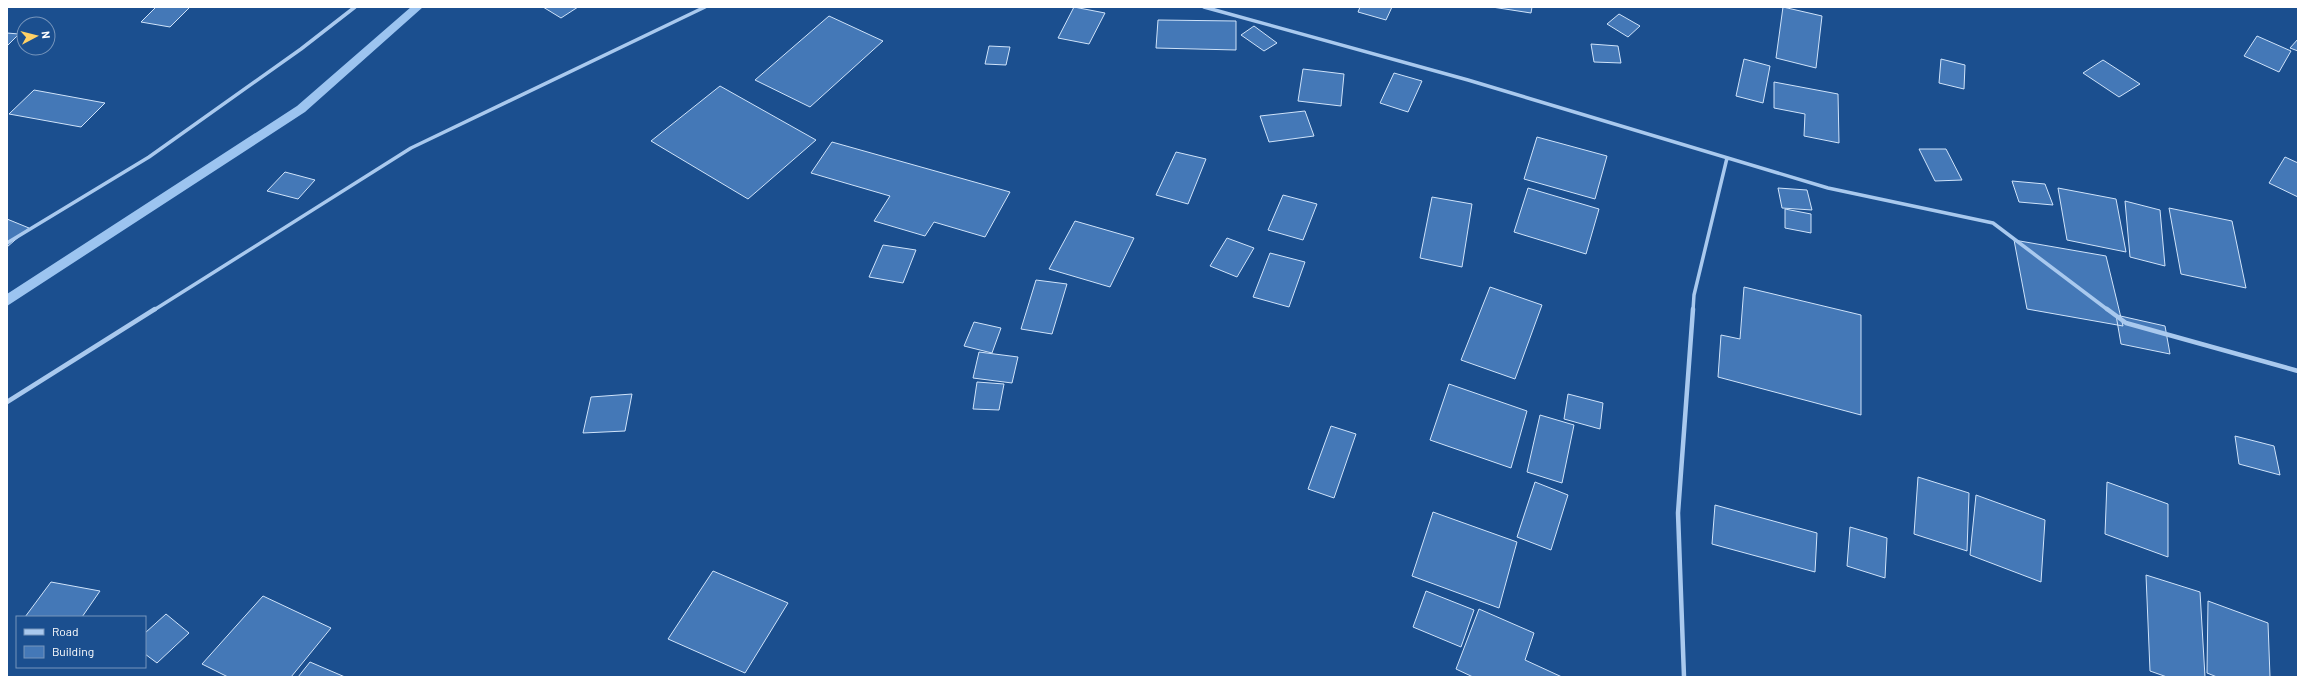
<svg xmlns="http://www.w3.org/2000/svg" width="2305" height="684" viewBox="0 0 2305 684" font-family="Barlow,sans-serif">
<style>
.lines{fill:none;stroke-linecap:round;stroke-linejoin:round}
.stream{fill:#9cc4f0;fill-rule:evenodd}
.building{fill:#4478b7;stroke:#cfe3fa}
.minor-far1{stroke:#a9c9ee;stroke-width:3.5}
.minor{stroke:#a9c9ee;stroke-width:4.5}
</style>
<rect width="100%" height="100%" fill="#1b4f8f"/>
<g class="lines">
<path class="stream" d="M411,7H423L305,112L7,306V294L297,106Z"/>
</g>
<path class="building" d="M156,7H190L170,27L141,22Z
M543,7H578L561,18Z
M1074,7L1105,13L1089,44L1058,38Z
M1360,7H1392L1386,20L1358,12Z
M1492,7H1532L1531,13Z
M1783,7L1822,16L1816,68L1776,58Z
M1619,14L1640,26L1628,37L1607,24Z
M829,16L883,41L810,107L755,80Z
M1158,20L1236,21V50L1156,48Z
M1254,26L1277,43L1264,51L1241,35Z
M7,33L19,34L7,46Z
M2257,36L2291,51L2279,72L2244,56Z
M2298,39V51L2290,48Z
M1591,44L1618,46L1621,63L1594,62Z
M989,46L1010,47L1006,65L985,64Z
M1744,59L1770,66L1763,103L1736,96Z
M1941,59L1965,65L1964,89L1939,83Z
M2103,60L2140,84L2119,97L2083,73Z
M1303,69L1344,74L1341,106L1298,101Z
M1394,73L1422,81L1408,112L1380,103Z
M1774,82L1838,94L1839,143L1804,136L1805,114L1774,108Z
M720,86L816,140L748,199L651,141Z
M34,90L105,103L81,127L9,114Z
M1305,111L1314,136L1269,142L1260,116Z
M1537,137L1607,156L1595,199L1524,179Z
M832,142L1010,192L985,237L934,222L925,236L874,221L890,196L811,173Z
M1919,149H1946L1962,180L1935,181Z
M1176,152L1206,159L1188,204L1156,195Z
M2285,157L2298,163V197L2269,183Z
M285,172L315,180L298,199L267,191Z
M2012,181L2045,184L2053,205L2019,202Z
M1528,188L1599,209L1586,254L1514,232Z
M1778,188L1807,190L1812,210L1782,208Z
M2058,188L2116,199L2126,252L2067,240Z
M1283,195L1317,204L1303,240L1268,230Z
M1432,197L1472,204L1462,267L1420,258Z
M2125,201L2160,210L2165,266L2130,257Z
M2169,208L2232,221L2246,288L2181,274Z
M1785,209L1811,214V233L1785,228Z
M7,219L29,228L7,247Z
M1075,221L1134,238L1110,287L1049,269Z
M1227,238L1254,248L1237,277L1210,266Z
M2014,240L2106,256L2123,326L2027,309Z
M883,245L916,250L903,283L869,277Z
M1270,253L1305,262L1289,307L1253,297Z
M1036,280L1067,284L1052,334L1021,329Z
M1490,287L1542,305L1515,379L1461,360Z
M1744,287L1861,315V415L1718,377L1721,335L1740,339Z
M2116,315L2165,326L2170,354L2121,344Z
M974,322L1001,328L992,353L964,346Z
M979,352L1018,357L1012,383L973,378Z
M977,382L1004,384L999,410L973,409Z
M1449,384L1527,411L1511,468L1430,440Z
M632,394L625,431L583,433L591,397Z
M1568,394L1603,403L1600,429L1564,419Z
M1540,415L1574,425L1562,483L1527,472Z
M1331,426L1356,434L1334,498L1308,489Z
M2235,436L2274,446L2280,475L2239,464Z
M1918,477L1969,493L1967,551L1914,534Z
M1535,482L1568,495L1551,550L1517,537Z
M2107,482L2168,504V557L2105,534Z
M1976,495L2045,520L2041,582L1970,555Z
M1715,505L1817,533L1815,572L1712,544Z
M1433,512L1517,542L1499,608L1412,576Z
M1850,527L1887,538L1885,578L1847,566Z
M713,571L788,603L745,673L668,639Z
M2146,575L2200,592L2205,677H2167L2150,671Z
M51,582L100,591L82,617H25Z
M1426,591L1474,610L1461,647L1413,627Z
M263,596L331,628L291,677H228L202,664Z
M2208,601L2268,623L2270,677H2217L2207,673Z
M1479,609L1534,633L1525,660L1562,677H1473L1456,669Z
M166,614L189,633L157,663L145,654V633Z
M310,662L345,677H298Z"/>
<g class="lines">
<path class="minor-far1" d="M1204,7L1468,80L1828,188L1993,223L2108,310
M7,243L149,157L301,49L355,7
M154,310L411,148L705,7
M1693,310L1694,295L1727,158"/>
<path class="minor" d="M2107,309L2126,323L2298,371
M7,402L155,309
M1684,677L1678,513L1693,309"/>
</g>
<rect width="2305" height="684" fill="none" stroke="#ffffff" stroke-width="16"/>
<rect x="16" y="616" width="130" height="52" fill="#1b4f8f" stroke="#7695bc"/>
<rect x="24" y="629" width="20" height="6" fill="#a9c9ee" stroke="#7695bc"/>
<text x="52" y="636" font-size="12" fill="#ffffff">Road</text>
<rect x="24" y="646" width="20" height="12" fill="#4478b7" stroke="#7695bc"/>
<text x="52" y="656" font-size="12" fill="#ffffff">Building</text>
<g transform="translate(36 36) rotate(83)"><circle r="19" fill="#1b4f8f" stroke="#7695bc"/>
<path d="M0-3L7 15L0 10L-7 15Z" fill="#ffd166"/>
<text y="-6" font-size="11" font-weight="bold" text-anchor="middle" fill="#ffffff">N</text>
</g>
</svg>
